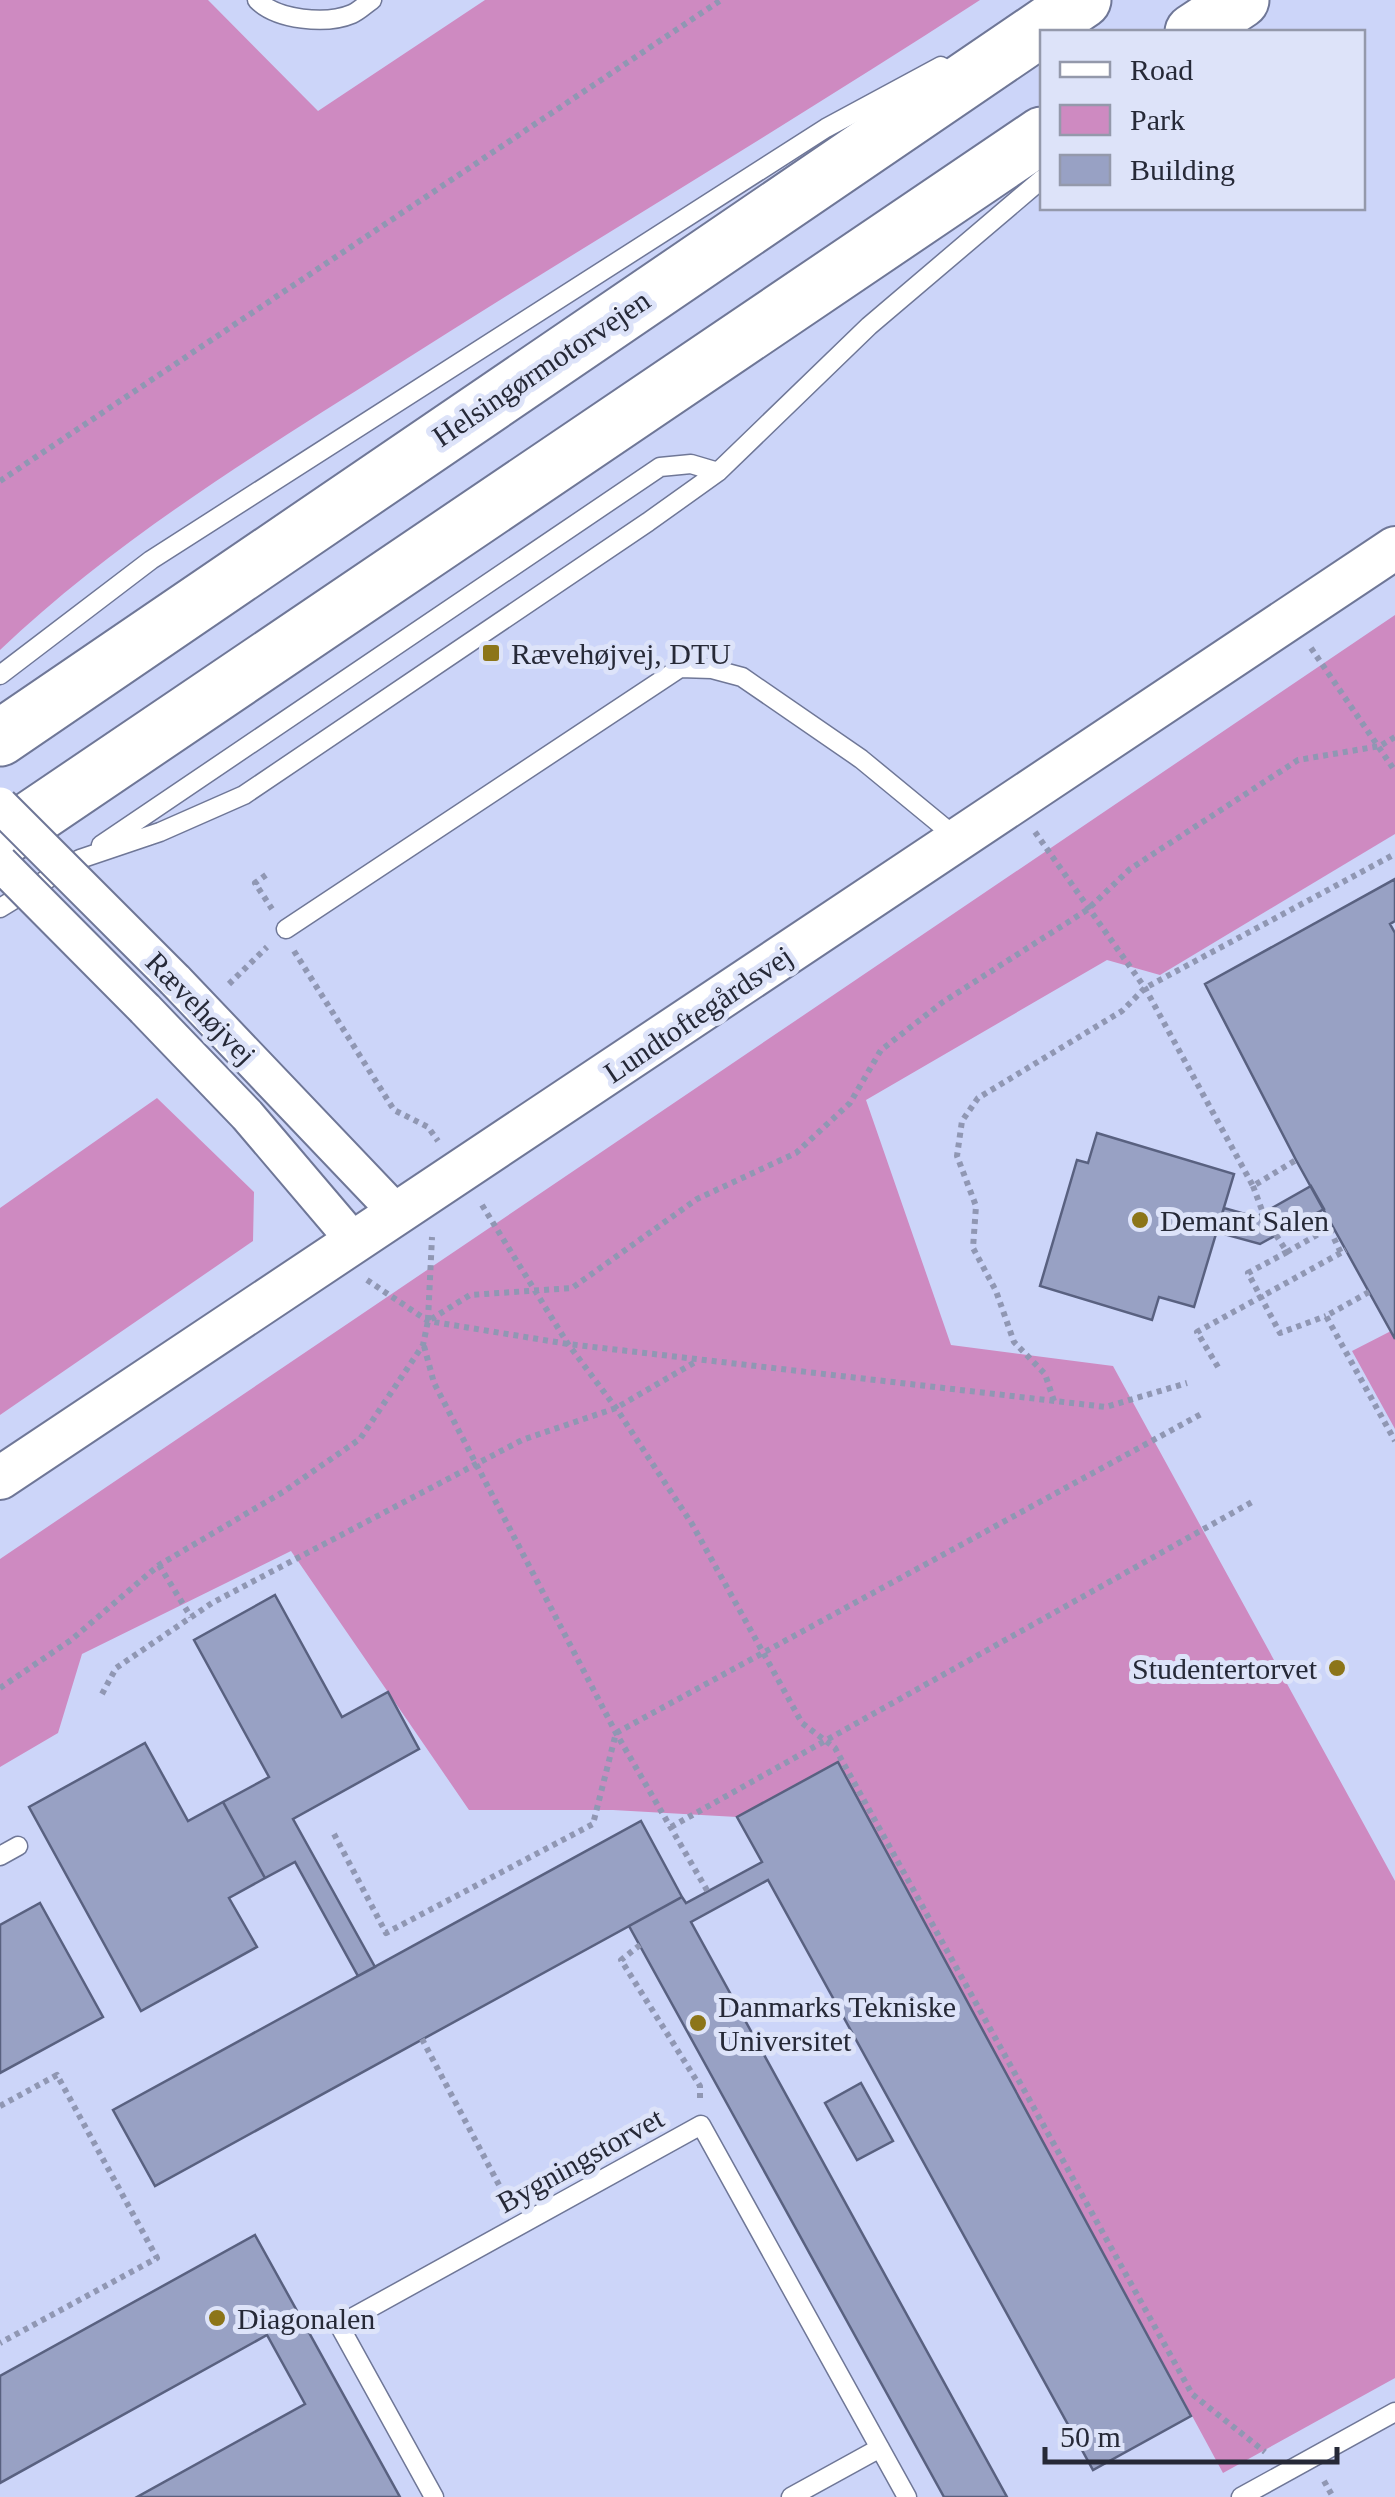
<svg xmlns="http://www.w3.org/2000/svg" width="1395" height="2497" viewBox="0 0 1395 2497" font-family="'Times New Roman',serif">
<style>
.green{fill:#ce8ac1}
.building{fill:#98a1c4;stroke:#596180;stroke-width:2.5}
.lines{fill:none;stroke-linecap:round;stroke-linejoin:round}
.service-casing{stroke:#6f7797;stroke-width:21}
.minor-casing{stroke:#6f7797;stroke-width:39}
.tertiary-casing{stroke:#6f7797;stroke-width:46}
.motorway-casing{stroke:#6f7797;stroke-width:59}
.path{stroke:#9097b3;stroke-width:6;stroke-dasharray:5 5;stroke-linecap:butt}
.service{stroke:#fff;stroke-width:18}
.minor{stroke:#fff;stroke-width:35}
.tertiary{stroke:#fff;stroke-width:42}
.motorway{stroke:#fff;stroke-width:55}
.minor-bridge-casing{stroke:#6f7797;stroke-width:39;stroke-linecap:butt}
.minor-bridge{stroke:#fff;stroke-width:35}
.poi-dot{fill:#8c7519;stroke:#dde3f9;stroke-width:4}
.labels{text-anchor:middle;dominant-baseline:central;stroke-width:10;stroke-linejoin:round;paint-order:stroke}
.street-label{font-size:30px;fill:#262937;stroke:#dde3f9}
.poi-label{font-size:30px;fill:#262937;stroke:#dde3f9;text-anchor:start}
</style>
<rect width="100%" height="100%" fill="#ccd5f9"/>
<path class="green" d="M0,0H208L318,111L485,0H980C786,126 587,244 392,368C255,455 118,538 0,650Z
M1395,615V834L1160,975L1107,960L866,1100L951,1345L1113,1366L1395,1881V2378L1223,2473L838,1762L737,1817L613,1810H469L291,1551L82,1654L58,1733L0,1767V1559Z
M157,1098L254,1192L253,1241L0,1415V1208Z
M1391,1331L1395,1339V1429L1352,1351Z"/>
<path class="building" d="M1395,879V921L1390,924L1395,933V1339L1296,1160L1205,984Z
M1097,1133L1234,1174L1194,1307L1159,1297L1152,1320L1040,1286L1077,1160L1088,1163Z
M1311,1186L1324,1209L1260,1244L1216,1232L1224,1208L1256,1217Z
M275,1595L342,1717L388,1692L419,1749L293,1819L375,1967L358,1976L295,1862L265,1878L223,1802L269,1777L194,1640Z
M145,1743L188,1821L223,1802L265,1878L229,1898L257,1947L141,2011L29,1807Z
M838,1762L1191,2416L1093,2470L768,1880L691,1922L1007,2497H944L629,1926L682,1897L686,1903L762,1862L737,1817Z
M641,1821L682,1897L155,2186L113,2110Z
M40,1903L103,2017L0,2073V1925Z
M861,2083L893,2141L857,2160L825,2103Z
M255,2235L400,2497H137L305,2404L267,2335L0,2483V2376Z"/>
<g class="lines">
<g class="service-casing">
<path id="service" d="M257,0C277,20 326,25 352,14C359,11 366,4 372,0
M0,675L151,560L826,128L941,66
M101,845L660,467L691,464L718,472
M0,908L80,859L160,832L244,795L648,522L718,472L869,326L1042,179
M286,929L680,668L712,669L742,677L861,759L957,838
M0,1856L18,1846
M434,2497L339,2325L701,2125L907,2497
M791,2497L880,2448
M1241,2497L1395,2412"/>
</g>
<g class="minor-casing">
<path id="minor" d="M175,980L398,1214
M145,1009L247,1115L355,1242"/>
</g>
<g class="tertiary-casing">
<path id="tertiary" d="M0,1478L1395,548"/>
</g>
<g class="motorway-casing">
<path id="motorway" d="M1193,32L1241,0
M0,738L1083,0
M0,840L1042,135"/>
</g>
<path class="path" d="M0,481L721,0
M1311,648L1395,771
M1035,832L1145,988L1253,1186L1296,1160
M266,875L255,883L272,909
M294,951L394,1110L428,1127L438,1141
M229,984L267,947
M1253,1186L1263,1213
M482,1205L568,1344L616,1408L692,1524L802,1723L835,1748L1192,2394L1265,2452
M1276,1235L1287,1252L1248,1273L1280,1333L1326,1316
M1287,1252L1329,1228L1341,1253
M367,1280L428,1321L568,1344L1106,1407L1187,1383
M1369,1292L1326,1316L1395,1441
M428,1320L432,1237
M424,1346L434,1383L616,1733L708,1892
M1218,1367L1197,1332L1346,1250
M1054,1401L1045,1374L1014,1342L996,1291L973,1248L976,1206L957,1156L962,1121L978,1098L1122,1011L1145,988L1395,854
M159,1565L191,1617
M0,1688L71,1640L159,1565L283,1492L360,1439L423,1345L428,1321L470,1295L572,1288L697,1199L796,1153L850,1103L881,1050L943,1002L1087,910L1130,869L1298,760L1380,746L1395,737
M102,1694L116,1668L212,1603L522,1440L616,1408L697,1361
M671,1827L1252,1502
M334,1834L386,1933L593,1824L616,1733L1203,1413
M640,1945L621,1960L700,2086V2102
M422,2039L508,2202
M0,2106L57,2075L157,2258L0,2343
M1324,2481L1333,2497"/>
<use href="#service" class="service"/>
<use href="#minor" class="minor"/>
<use href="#tertiary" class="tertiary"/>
<use href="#motorway" class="motorway"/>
<g class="minor-bridge-casing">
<path id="minor-bridge" d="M0,805L175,980
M0,863L145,1009"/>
</g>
<use href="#minor-bridge" class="minor-bridge"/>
</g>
<g class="poi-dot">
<rect x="481" y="643" width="20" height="20" rx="5"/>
<circle cx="1140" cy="1220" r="10"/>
<circle cx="1337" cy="1668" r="10"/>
<circle cx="698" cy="2023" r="10"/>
<circle cx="217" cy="2318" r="10"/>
</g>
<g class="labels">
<g class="street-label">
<text transform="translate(541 368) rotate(-34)">Helsingørmotorvejen</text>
<text transform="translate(201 1008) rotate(46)">Rævehøjvej</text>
<text transform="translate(698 1014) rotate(-34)">Lundtoftegårdsvej</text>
<text transform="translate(580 2160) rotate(-29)">Bygningstorvet</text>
</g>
<g class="poi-label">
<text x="511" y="653">Rævehøjvej, DTU</text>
<text x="1160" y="1220">Demant Salen</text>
<text x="1317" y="1668" text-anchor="end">Studentertorvet</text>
<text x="718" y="2006">Danmarks Tekniske<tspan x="718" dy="34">Universitet</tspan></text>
<text x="237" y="2318">Diagonalen</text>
</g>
</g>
<rect x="1040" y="30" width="325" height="180" fill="#dde3f9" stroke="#9499ab" stroke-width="2.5"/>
<rect x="1060" y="62" width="50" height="15" fill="#ffffff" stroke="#9499ab" stroke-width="2.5"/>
<text x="1130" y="80" font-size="30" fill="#262937">Road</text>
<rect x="1060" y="105" width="50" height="30" fill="#ce8ac1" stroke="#9499ab" stroke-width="2.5"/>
<text x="1130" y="130" font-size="30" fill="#262937">Park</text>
<rect x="1060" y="155" width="50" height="30" fill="#98a1c4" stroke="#9499ab" stroke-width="2.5"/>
<text x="1130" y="180" font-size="30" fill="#262937">Building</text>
<path d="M1045 2447v15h292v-15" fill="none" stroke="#262937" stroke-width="5"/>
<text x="1060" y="2447" font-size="30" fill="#262937" stroke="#dde3f9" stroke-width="8" paint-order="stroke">50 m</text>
</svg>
